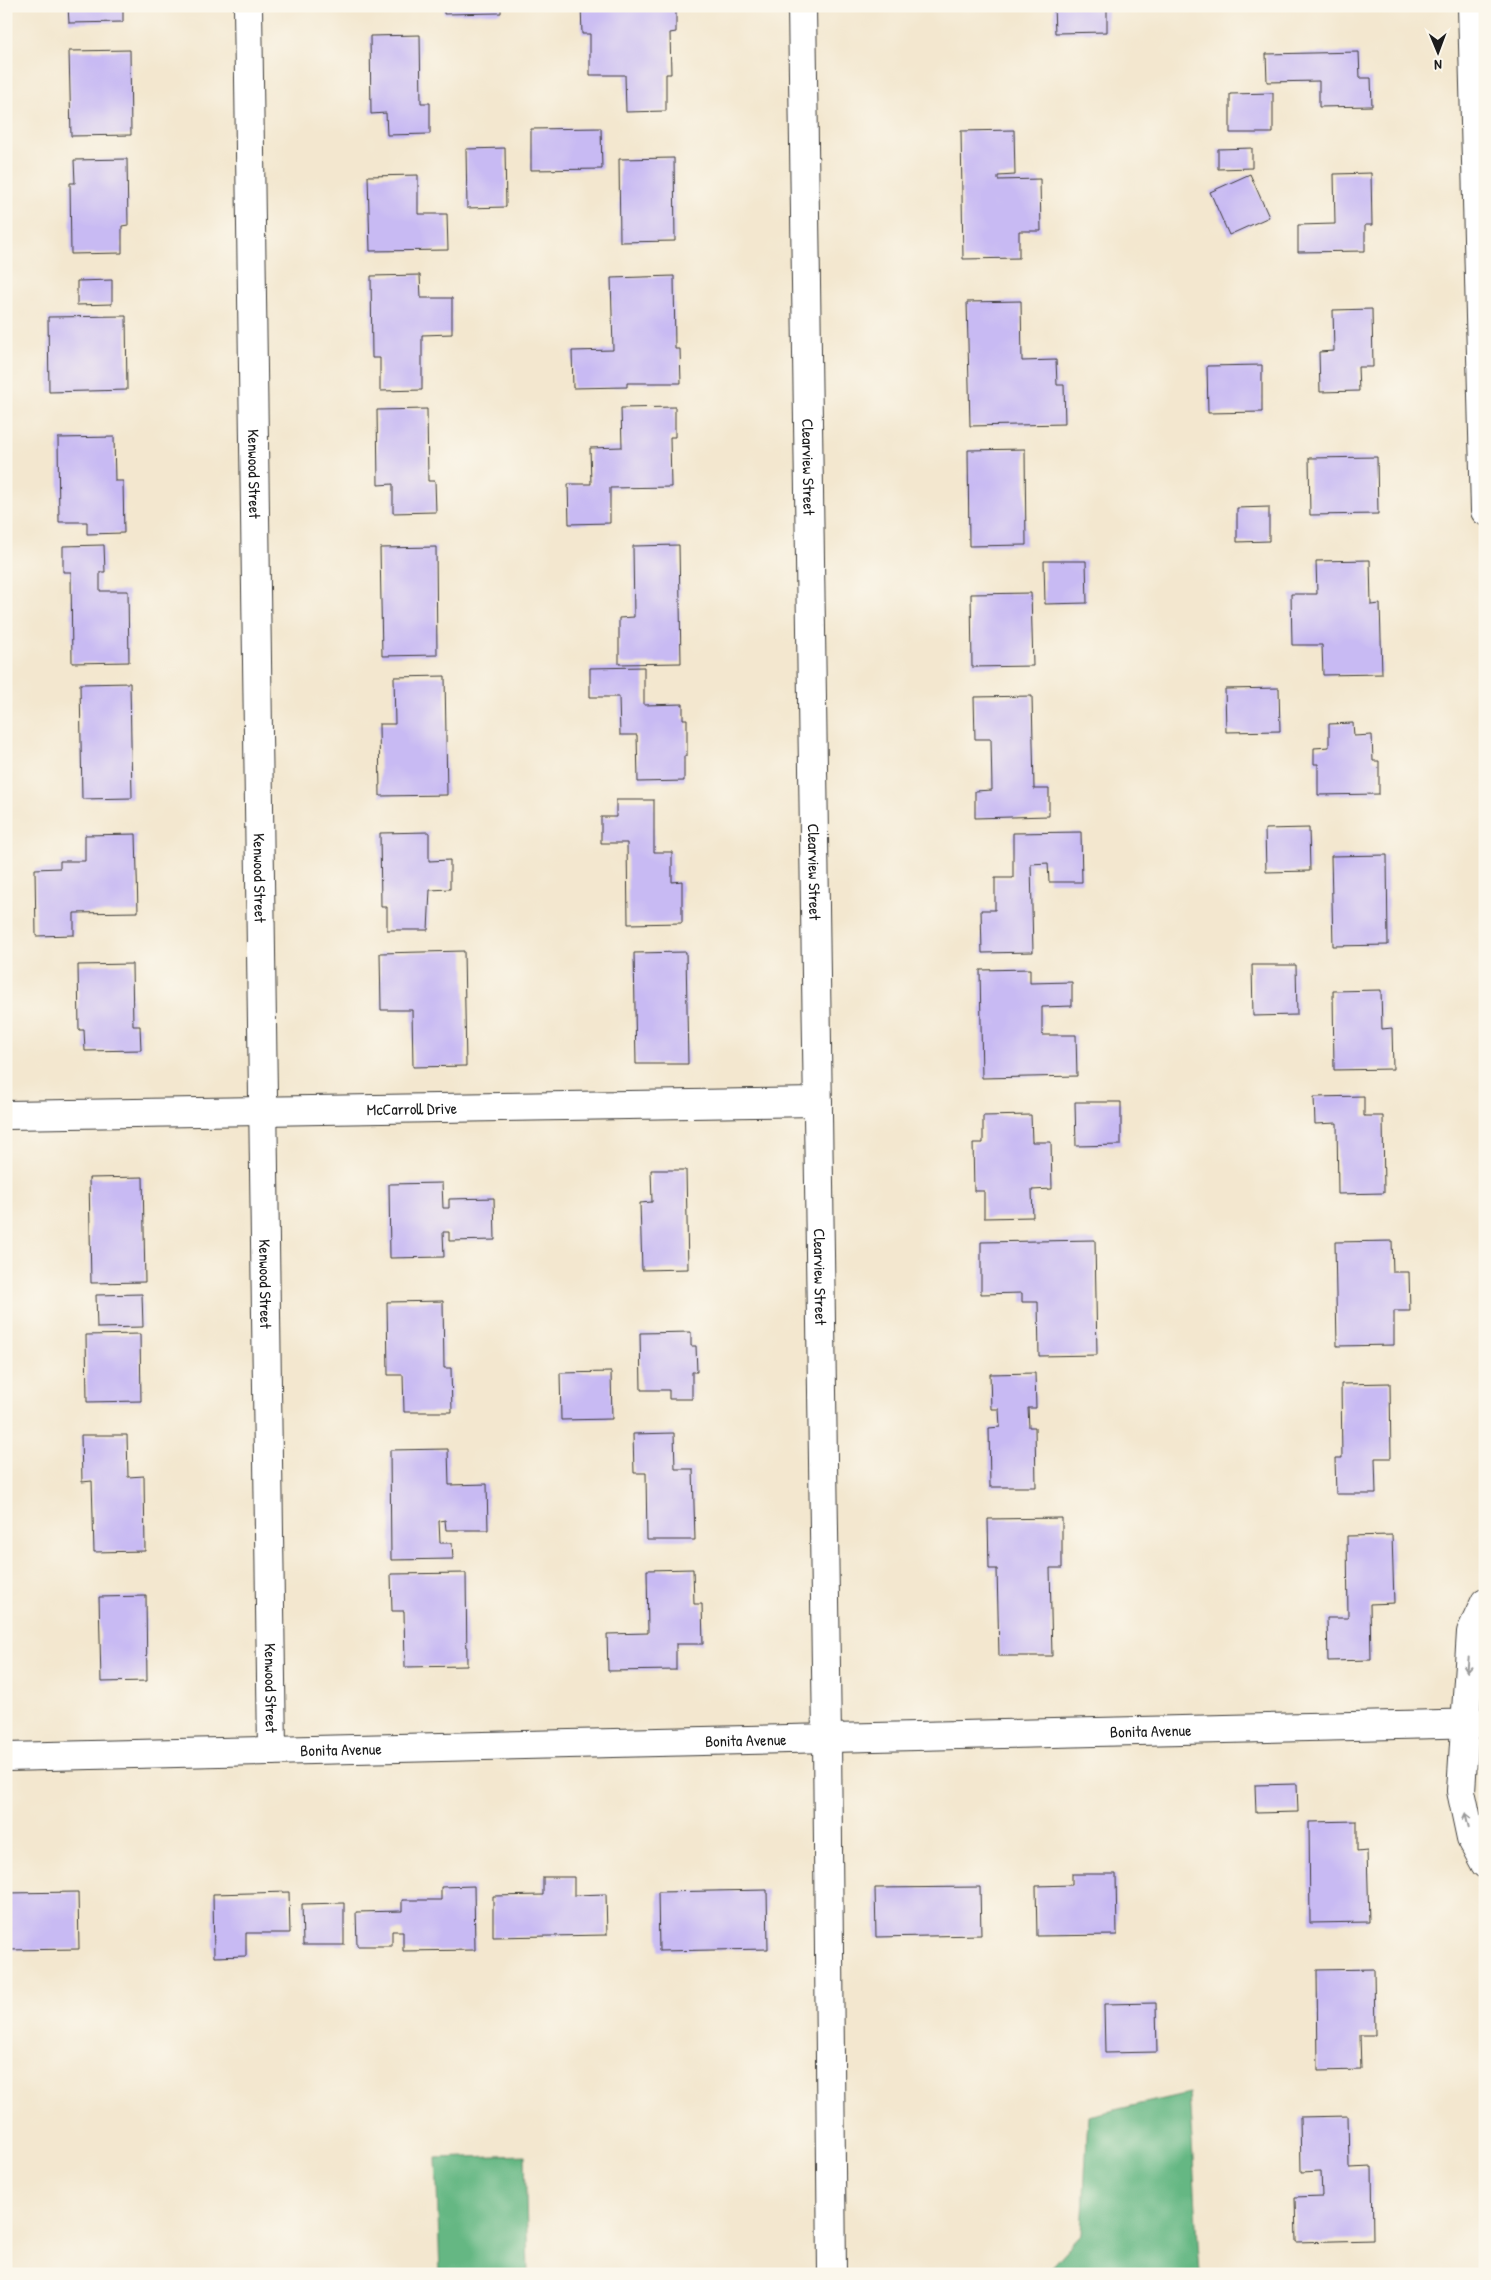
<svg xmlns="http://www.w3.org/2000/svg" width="1491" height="2280" viewBox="0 0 1491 2280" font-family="'Patrick Hand',sans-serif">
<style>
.forest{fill:#65b783;stroke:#406a50}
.building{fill:#c8baf3}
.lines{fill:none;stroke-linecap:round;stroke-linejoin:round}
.minor-casing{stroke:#3c3a37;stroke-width:30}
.minor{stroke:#fff;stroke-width:28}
.oneway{stroke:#999}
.labels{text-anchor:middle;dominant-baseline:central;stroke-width:4.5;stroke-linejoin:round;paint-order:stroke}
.street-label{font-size:16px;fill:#1c1c1c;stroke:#fbf7ec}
</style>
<rect width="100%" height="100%" fill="#fbf7ec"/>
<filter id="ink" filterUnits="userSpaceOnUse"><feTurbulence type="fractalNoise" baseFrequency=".02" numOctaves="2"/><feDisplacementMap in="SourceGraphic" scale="10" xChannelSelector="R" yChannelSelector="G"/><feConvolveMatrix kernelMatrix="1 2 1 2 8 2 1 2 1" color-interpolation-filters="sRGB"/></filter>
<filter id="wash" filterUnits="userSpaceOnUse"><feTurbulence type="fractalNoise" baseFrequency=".0096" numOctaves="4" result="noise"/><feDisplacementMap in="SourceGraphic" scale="20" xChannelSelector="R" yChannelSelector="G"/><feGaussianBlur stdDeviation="1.12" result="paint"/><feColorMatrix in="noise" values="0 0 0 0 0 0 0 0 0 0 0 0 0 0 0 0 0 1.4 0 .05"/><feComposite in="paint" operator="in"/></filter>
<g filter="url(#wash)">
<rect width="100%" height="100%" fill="#f3e7cf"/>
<path class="forest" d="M1189,2093L1200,2274H1045L1082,2234L1088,2116Z
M525,2155L528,2274H440L436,2158Z"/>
<g id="blocks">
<path class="building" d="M68,6H123V22L69,23Z
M444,6H501V13L444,14Z
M581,6H676V32L670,33L671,74H666V111L626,112L625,75H590V34H582Z
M1054,6H1107V32L1055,33Z
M420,35L421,103H430V134L387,135L386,113L371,114L370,36Z
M130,50L131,135L71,136L69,51Z
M1359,52L1360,78H1371L1372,106L1319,107V81L1267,82L1266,54Z
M1273,93V133H1230V94Z
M601,128L602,169L531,170V129Z
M1014,130L1015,175L998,176V180L1040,179L1041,231H1019V258L963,259L961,131Z
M505,148L506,207L467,208L466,149Z
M1252,148V168L1218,169V149Z
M674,158L675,241L620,242L619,159Z
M127,159L128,225L122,226V253L71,254L70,183H75L74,160Z
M1371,173L1372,225H1365V251L1298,252V225L1335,224L1334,174Z
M1250,174L1269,217L1229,235L1210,192Z
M418,175V214H447L448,250L370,251L368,176Z
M420,275L421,298H452V334L422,335V390L380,391V358H372L371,276Z
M674,276L675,349H680L681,383H627V387L573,388L572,351L613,350L611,278Z
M112,280V304L77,305V281Z
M1021,301L1022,361L1056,360L1057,385H1064L1065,424L970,426L967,302Z
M1372,309L1373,367H1358L1359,391L1320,392L1319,352L1334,351L1333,310Z
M126,316L127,390L49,392L48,317Z
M1262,365V412L1208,413L1207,366Z
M675,407V437H670L671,487L610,488V523L569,524L568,484H591L590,448L622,447L621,408Z
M427,409L428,481H435L436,512L393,513V484L378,485L377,410Z
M114,437L115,481H123L124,533L87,534V522H59L58,438Z
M1025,449L1026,545L969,546L968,450Z
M1377,457L1378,514L1310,515L1309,458Z
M1269,507V541L1237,542V508Z
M104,545L105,572H100V591H128L129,662L72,663L71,572H63V546Z
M679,545L681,663L619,664V618L634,617L633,546Z
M436,547L437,655L382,656L380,548Z
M1370,560L1371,605L1380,604L1382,674L1323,675L1322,645H1292L1291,594H1317L1316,561Z
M1044,561H1086L1087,603L1045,604Z
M1031,593L1033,666L972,667L971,594Z
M644,667V705L683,704V719H687V756H684V781L638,782L637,735H620L619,697H590V668Z
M445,676L447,795L380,796L379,724H395L394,677Z
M130,683L132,798L82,799L80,684Z
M1279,688L1280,731L1226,732L1225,689Z
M1032,696L1034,789H1049V816L975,818V791L992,790L991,739H975L974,697Z
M1353,723L1354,736L1372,735L1373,761H1379V794L1318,795V764H1314V748L1329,747V724Z
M616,800H654V852H672V882L682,881V923L628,924L627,843H601V817H616Z
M1309,828L1310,871L1266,872L1265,829Z
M429,832V861L450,860V889L430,890L428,930H387V907H381L380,833Z
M1081,832L1082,882H1049L1048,863L1031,864L1033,952L982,953L981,910H995V878H1013V833Z
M136,834L138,912L74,913V935L36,936L35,869L60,868V861H85V835Z
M1387,855L1388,945L1333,946L1331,856Z
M464,951L466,1066L413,1067L412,1010H381L380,953Z
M686,952L688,1064H636L634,953Z
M132,964L133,1026H140L141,1050L85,1051L84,1030H79L78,965Z
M1252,965H1296L1297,1015L1253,1016Z
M1030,969V983L1072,982V1006L1042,1007V1035H1076L1077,1076L982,1078L980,970Z
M1381,990L1382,1029L1392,1028L1393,1069L1334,1070L1333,991Z
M1364,1096V1116H1383L1384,1193L1338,1194L1337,1123L1315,1124L1314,1097Z
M1075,1102H1121V1145L1076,1146Z
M1031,1115L1032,1142H1051L1052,1189L1032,1190L1033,1217L984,1218V1191H974L973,1143H983V1116Z
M651,1170H686L688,1269L642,1270L640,1203L652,1202Z
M143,1177L145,1282L91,1283L89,1178Z
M442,1183L443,1208H449V1199L494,1198L495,1240L449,1241V1232H443L444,1257L390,1258L389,1184Z
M1095,1240L1097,1355L1039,1356L1038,1302H1022V1293L981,1294V1242Z
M1392,1241L1393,1272H1409L1410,1311H1394V1345L1337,1346L1335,1242Z
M142,1294L143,1327L97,1328L96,1295Z
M443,1301L444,1368H451L452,1412H404L403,1375H388L387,1302Z
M691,1332V1346H696L697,1372H692V1399H669V1390H641L640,1333Z
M140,1334L141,1401L87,1402L86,1335Z
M611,1372L612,1419L561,1420L560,1373Z
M1035,1373L1036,1408H1028L1029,1427H1035L1036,1487H990L989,1428L1000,1427L999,1409H991L990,1374Z
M1390,1383L1391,1458H1375L1376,1494H1336L1335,1458H1342L1341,1384Z
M674,1433L675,1469H693L695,1540H647L646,1473H634L633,1434Z
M81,1435H127L128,1477L144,1476L145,1551L94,1552L92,1481L82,1482Z
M448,1449L449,1485L487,1484L488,1530H446L445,1520L439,1521L440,1543H452L453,1559L391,1560L390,1450Z
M1062,1518V1568H1050L1052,1656H999L997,1569H989L988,1519Z
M1392,1535L1394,1603L1370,1604L1371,1660L1328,1661L1327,1618H1348L1347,1536Z
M693,1569L694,1604H702L703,1644H676V1670L608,1671L607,1634L648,1633L647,1570Z
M466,1573L467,1666L405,1667L404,1611H392L391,1574Z
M146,1596L147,1681L101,1682L99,1597Z
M1297,1784L1298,1812L1256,1813L1255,1785Z
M1357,1821V1852L1367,1851L1369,1922L1310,1923L1309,1822Z
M1072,1874H1116L1117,1935L1037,1936L1036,1886L1072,1885Z
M543,1877H574V1895L606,1894L607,1935L493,1937V1896L543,1895Z
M474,1886L475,1950L403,1951V1931H392V1946H357L356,1912L402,1911V1900H441V1887Z
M980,1887L981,1935L876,1937L875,1888Z
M767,1890L768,1949L659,1951L658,1892Z
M78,1892L79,1949L6,1950V1893Z
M289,1892L290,1933H246V1956L214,1957L213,1894Z
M344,1903V1945H303L302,1904Z
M1374,1969L1375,2035H1360L1361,2070L1318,2071L1317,1970Z
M1156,2003L1157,2052L1105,2053L1104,2004Z
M1348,2116L1349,2168L1372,2167L1373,2240L1296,2242L1295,2197L1322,2196L1321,2171L1301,2172L1300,2117Z"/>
</g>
</g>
<g filter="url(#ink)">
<use href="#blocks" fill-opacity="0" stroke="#3c3a37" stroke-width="1"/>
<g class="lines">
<g class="minor-casing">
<g id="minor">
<path id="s1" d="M248,6L272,1751"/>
<path id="s2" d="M802,6L827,1738L832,2274"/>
<path d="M1472,6L1485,511"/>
<path id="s3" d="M6,1115L818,1102"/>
<path d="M1485,1602L1471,1632L1461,1791L1471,1838L1485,1864"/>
<path id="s4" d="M6,1757L1485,1723"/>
</g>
</g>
<use href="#minor" class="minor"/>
</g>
<defs><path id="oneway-shaft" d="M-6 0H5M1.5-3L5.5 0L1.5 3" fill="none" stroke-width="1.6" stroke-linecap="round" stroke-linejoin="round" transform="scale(1.25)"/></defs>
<g class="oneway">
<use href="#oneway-shaft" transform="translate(1468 1665) rotate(95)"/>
<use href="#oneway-shaft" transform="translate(1467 1820) rotate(-103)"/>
</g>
</g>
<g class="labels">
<g class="street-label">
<text stroke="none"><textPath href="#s2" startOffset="461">Clearview Street</textPath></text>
<text stroke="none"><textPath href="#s1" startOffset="468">Kenwood Street</textPath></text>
<text stroke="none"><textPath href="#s2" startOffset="866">Clearview Street</textPath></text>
<text stroke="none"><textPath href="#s1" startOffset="872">Kenwood Street</textPath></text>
<text stroke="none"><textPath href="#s3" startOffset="406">McCarroll Drive</textPath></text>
<text stroke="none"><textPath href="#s2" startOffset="1271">Clearview Street</textPath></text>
<text stroke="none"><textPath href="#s1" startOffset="1278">Kenwood Street</textPath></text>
<text stroke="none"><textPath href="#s1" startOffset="1682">Kenwood Street</textPath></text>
<text stroke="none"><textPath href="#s4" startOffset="1145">Bonita Avenue</textPath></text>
<text stroke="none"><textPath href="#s4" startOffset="740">Bonita Avenue</textPath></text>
<text stroke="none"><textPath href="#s4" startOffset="335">Bonita Avenue</textPath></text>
</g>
</g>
<rect width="1491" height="2280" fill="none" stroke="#fbf7ec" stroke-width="25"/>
<g transform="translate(1438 52) rotate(179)" stroke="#fbf7ec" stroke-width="4" paint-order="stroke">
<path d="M0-4L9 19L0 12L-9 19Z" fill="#1c1c1c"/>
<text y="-8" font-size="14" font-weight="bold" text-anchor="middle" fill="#1c1c1c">N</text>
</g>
</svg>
